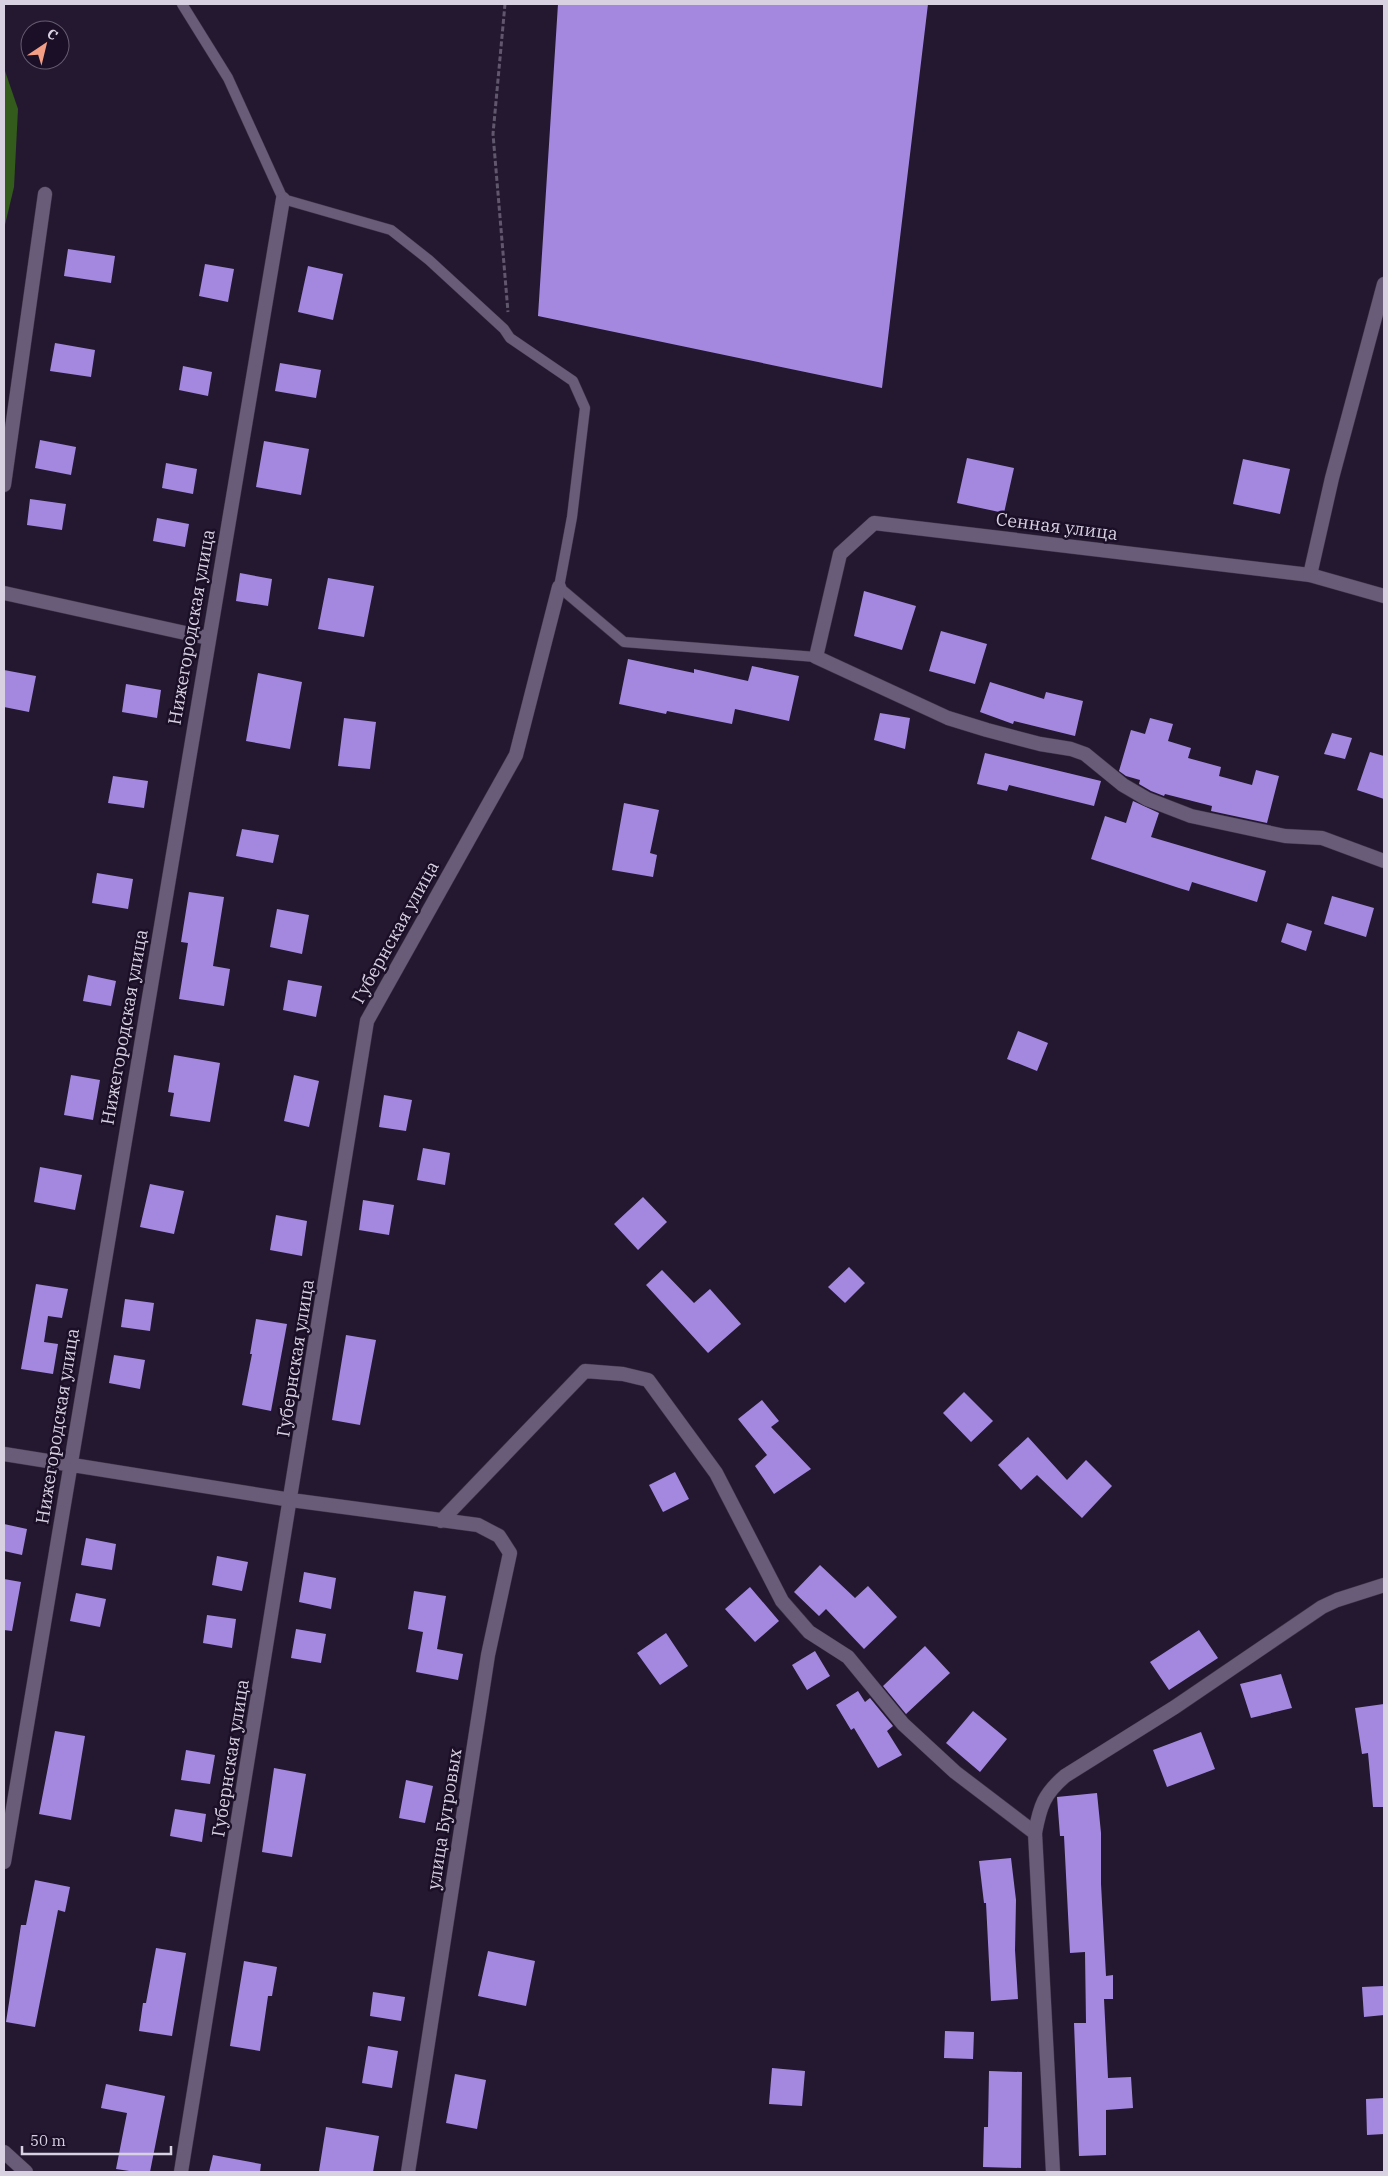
<svg xmlns="http://www.w3.org/2000/svg" width="1388" height="2176" viewBox="0 0 1388 2176" font-family="'IBM Plex Serif',serif">
<style>
.forest{fill:#335b1b}
.building{fill:#a488e0}
.lines{fill:none;stroke-linecap:round;stroke-linejoin:round}
.service-casing{stroke:#3e3448;stroke-width:11}
.minor-casing{stroke:#3e3448;stroke-width:15}
.tertiary-casing{stroke:#3e3448;stroke-width:15}
.path{stroke:#61576d;stroke-width:3;stroke-dasharray:5 2.5;stroke-linecap:butt}
.service{stroke:#695c79;stroke-width:10}
.minor{stroke:#695c79;stroke-width:14}
.tertiary{stroke:#695c79;stroke-width:14}
.labels{text-anchor:middle;dominant-baseline:central;stroke-width:5;stroke-linejoin:round;paint-order:stroke}
.street-label{font-size:18px;fill:#d8d1e2;stroke:#1a0f26}
</style>
<rect width="100%" height="100%" fill="#241830"/>
<path class="forest" d="M4,68L18,109L14,187L4,229Z"/>
<path class="building" d="M558,4H928L882,388L538,316Z
M68,249L115,256L111,283L64,276Z
M205,264L234,269L228,302L199,296Z
M308,266L343,274L333,320L298,312Z
M55,343L95,350L91,377L50,371Z
M280,363L321,370L316,398L275,391Z
M183,366L212,372L208,396L179,390Z
M40,440L76,447L71,475L35,468Z
M264,441L309,449L301,495L256,487Z
M967,458L1014,468L1004,513L957,503Z
M1243,459L1290,469L1280,514L1233,504Z
M166,463L197,469L193,494L162,488Z
M30,499L66,504L62,530L27,525Z
M157,518L189,524L185,547L153,541Z
M240,573L272,579L268,606L236,601Z
M328,578L374,586L364,637L318,629Z
M864,591L916,606L902,650L854,636Z
M941,631L987,644L975,684L929,671Z
M628,659L694,673V669L748,681L752,666L799,676L789,721L735,709L732,724L667,711L666,714L619,704Z
M4,670L36,676L29,712L4,707Z
M258,673L302,682L290,749L246,741Z
M990,682L1044,699L1046,692L1083,701L1075,736L1014,721L1013,724L980,712Z
M126,684L161,690L157,718L122,712Z
M880,713L910,718L905,749L874,740Z
M344,718L376,722L370,769L338,766Z
M1150,718L1173,724L1168,741L1191,748L1188,758L1221,767L1219,776L1252,785L1256,770L1279,776L1267,823L1211,811L1212,806L1165,794L1164,796L1151,791L1139,784L1140,780L1126,776L1119,771L1131,730L1145,734Z
M1332,733L1352,738L1345,759L1324,754Z
M1370,752L1384,756V799L1357,790Z
M985,753L1101,781L1094,806L1009,785L1007,791L977,784Z
M113,776L148,781L144,808L108,803Z
M1133,801L1159,813L1151,837L1266,871L1257,902L1192,882L1189,891L1179,888L1091,859L1105,816L1126,823Z
M624,803L659,810L650,853L657,855L653,877L612,870Z
M242,829L279,835L273,863L236,856Z
M97,873L133,879L128,909L92,903Z
M189,892L224,897L213,966L230,969L224,1006L179,999L188,943L181,942Z
M1332,896L1374,908L1366,937L1324,924Z
M277,909L309,915L302,954L270,947Z
M1287,923L1312,931L1306,951L1281,942Z
M88,975L116,981L111,1006L83,1001Z
M288,980L322,986L316,1017L283,1010Z
M1018,1031L1048,1043L1037,1071L1007,1059Z
M174,1055L220,1063L210,1122L170,1116L174,1093L168,1092Z
M71,1075L100,1080L93,1120L64,1115Z
M294,1075L319,1081L309,1127L284,1121Z
M384,1095L412,1100L406,1131L379,1127Z
M423,1148L450,1153L445,1185L417,1180Z
M40,1167L82,1175L75,1210L34,1202Z
M150,1184L184,1191L174,1234L140,1227Z
M643,1197L667,1222L638,1250L614,1224Z
M363,1200L394,1205L389,1235L359,1230Z
M276,1215L307,1221L302,1256L270,1250Z
M849,1267L865,1283L845,1303L828,1287Z
M662,1270L694,1303L710,1289L741,1324L708,1353L646,1285Z
M36,1284L68,1289L62,1318L48,1316L44,1342L58,1344L53,1374L21,1369Z
M125,1299L154,1303L150,1331L121,1327Z
M256,1319L287,1324L271,1411L242,1405L252,1354H250Z
M346,1335L376,1340L360,1425L332,1420Z
M114,1355L145,1360L140,1389L109,1383Z
M964,1392L993,1421L971,1442L943,1413Z
M762,1400L779,1421L771,1427L811,1469L774,1494L755,1466L767,1455L738,1419Z
M1028,1437L1067,1480L1086,1460L1112,1486L1082,1518L1037,1475L1021,1490L998,1465Z
M675,1472L689,1499L663,1512L649,1485Z
M4,1524L27,1529L22,1555L4,1551Z
M86,1538L116,1544L112,1570L81,1565Z
M217,1556L248,1562L242,1591L212,1585Z
M820,1565L855,1598L868,1586L897,1617L864,1649L826,1609L819,1616L794,1592Z
M304,1572L336,1578L331,1609L299,1602Z
M4,1579L21,1582L12,1631L4,1630Z
M750,1587L779,1621L755,1642L725,1609Z
M414,1591L446,1596L437,1649L463,1654L458,1680L416,1672L423,1632L408,1629Z
M76,1593L106,1599L100,1627L70,1621Z
M207,1615L236,1619L232,1648L203,1643Z
M296,1629L326,1634L321,1663L291,1658Z
M1199,1630L1218,1658L1169,1690L1150,1662Z
M666,1633L688,1666L660,1685L637,1653Z
M925,1646L950,1673L906,1714L883,1686Z
M815,1651L830,1676L807,1690L792,1665Z
M1281,1674L1292,1708L1251,1718L1240,1684Z
M858,1691L865,1702L870,1698L893,1726L887,1731L902,1755L878,1768L854,1728L851,1730L836,1705Z
M1384,1704V1807H1373L1368,1753L1362,1754L1355,1708Z
M973,1711L1007,1739L980,1772L946,1743Z
M55,1731L85,1736L71,1820L39,1814Z
M1201,1732L1215,1769L1167,1787L1153,1750Z
M186,1750L215,1755L210,1784L181,1780Z
M274,1768L306,1774L292,1857L262,1852Z
M406,1780L433,1786L425,1823L399,1818Z
M1097,1793L1101,1833V1884L1106,1976L1113,1975V1999H1104L1108,2078L1131,2077L1133,2108L1106,2110V2155L1079,2156L1074,2023H1086L1085,1952L1070,1953L1064,1836H1060L1057,1797Z
M175,1809L206,1814L202,1842L170,1836Z
M1011,1858L1016,1900L1015,1950L1018,1999L991,2001L986,1903H984L979,1861Z
M35,1880L70,1887L65,1912L58,1910L35,2027L6,2022L21,1925H26Z
M156,1948L186,1953L172,2036L139,2031L143,2003H146Z
M488,1951L535,1961L526,2006L478,1996Z
M244,1961L277,1967L272,1996H268L260,2051L230,2046Z
M1384,1986V2015L1364,2017L1362,1987Z
M373,1992L405,1997L401,2021L370,2016Z
M945,2031L974,2032L973,2059L944,2058Z
M368,2046L398,2051L392,2088L362,2083Z
M772,2068L805,2071L802,2106L769,2104Z
M989,2071L1022,2072L1021,2168L983,2167L984,2127H988Z
M455,2074L486,2080L477,2129L446,2123Z
M106,2084L165,2096L150,2172H136L116,2169L127,2113L101,2108Z
M1384,2098V2134L1367,2135L1366,2099Z
M326,2127L379,2136L373,2172L319,2171Z
M213,2155L261,2164L260,2172H209Z"/>
<g class="lines">
<g class="service-casing">
<path id="service" d="M182,4L228,78L283,199L391,230L429,260L504,329L510,338L573,381L585,408L572,517L559,587L624,642L816,657"/>
</g>
<g class="minor-casing">
<path id="minor" d="M4,485L45,194
M4,593L208,638
M1384,596L1310,575L874,523L840,554L816,657L948,718L987,730L1040,744L1071,749L1085,754L1123,785L1147,799L1191,816L1285,836L1322,838L1384,861
M4,1454L291,1500L478,1525L499,1536L510,1553L488,1655L408,2172
M441,1521L585,1371L623,1374L648,1380L716,1473L782,1601L809,1632L848,1657L903,1724L955,1772L1035,1833L1053,2172
M4,1862L283,199
M4,2152L26,2172
M181,2172L367,1021L516,755L559,587"/>
</g>
<g class="tertiary-casing">
<path id="tertiary" d="M1310,575L1332,478L1384,284
M1035,1833C1040,1806 1044,1794 1065,1776L1175,1707L1322,1607L1337,1600L1384,1585"/>
</g>
<path class="path" d="M505,4L493,134L508,312"/>
<use href="#service" class="service"/>
<use href="#minor" class="minor"/>
<use href="#tertiary" class="tertiary"/>
</g>
<g class="labels">
<g class="street-label">
<text transform="translate(1057 526) rotate(7)">Сенная улица</text>
<text transform="translate(191 627) rotate(-80)">Нижегородская улица</text>
<text transform="translate(395 932) rotate(-61)">Губернская улица</text>
<text transform="translate(124 1027) rotate(-80)">Нижегородская улица</text>
<text transform="translate(295 1358) rotate(-81)">Губернская улица</text>
<text transform="translate(57 1426) rotate(-81)">Нижегородская улица</text>
<text transform="translate(230 1758) rotate(-81)">Губернская улица</text>
<text transform="translate(444 1819) rotate(-81)">улица Бугровых</text>
</g>
</g>
<rect width="1388" height="2176" fill="none" stroke="#d8d1e2" stroke-width="10"/>
<g transform="translate(45 45) rotate(35)"><circle r="24" fill="#1a0f26" stroke="#665d71"/>
<path d="M0-4L9 19L0 12L-9 19Z" fill="#f49e86"/>
<text y="-8" font-size="14" font-weight="bold" text-anchor="middle" fill="#d8d1e2">С</text>
</g>
<path d="M22 2146v8h149v-8" fill="none" stroke="#d8d1e2" stroke-width="2.5"/>
<text x="30" y="2146" font-size="15" fill="#d8d1e2" stroke="#1a0f26" stroke-width="4" paint-order="stroke">50 m</text>
</svg>
